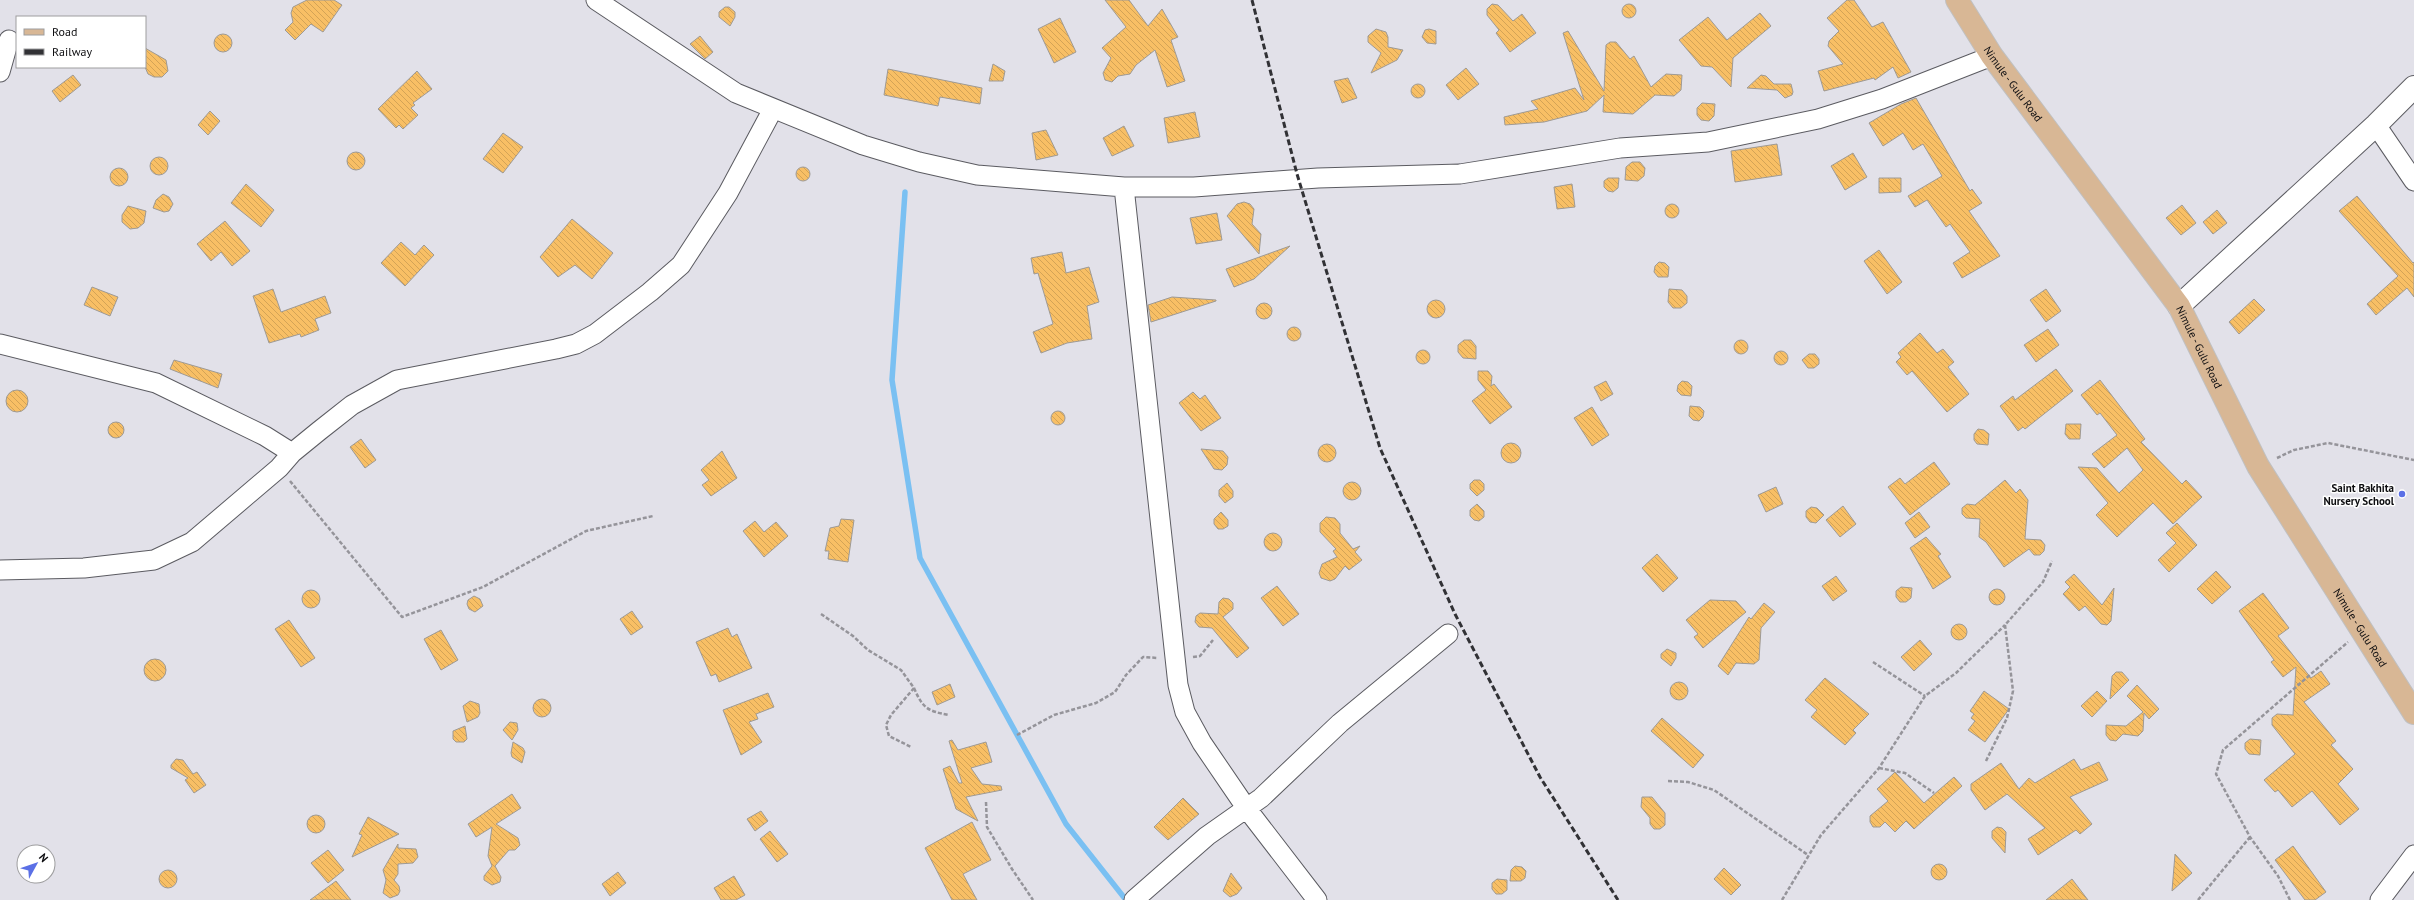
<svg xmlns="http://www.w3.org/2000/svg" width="2414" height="900" viewBox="0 0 2414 900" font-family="'PT Sans',sans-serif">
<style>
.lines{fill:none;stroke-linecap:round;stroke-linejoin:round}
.stream{stroke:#7ac0f2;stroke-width:5.5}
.building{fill:url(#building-back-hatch);stroke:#9e9a95}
.street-casing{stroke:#5b5b61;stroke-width:21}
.secondary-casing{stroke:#5b5b61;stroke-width:24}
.primary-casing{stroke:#c0c0c1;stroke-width:24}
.path{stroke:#95949a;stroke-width:2.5;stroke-dasharray:4 2;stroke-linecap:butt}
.street{stroke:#fff;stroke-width:19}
.secondary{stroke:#fff;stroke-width:22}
.primary{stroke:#d8b795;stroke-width:22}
.rail{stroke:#313135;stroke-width:3;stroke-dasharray:6 3;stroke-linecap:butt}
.poi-dot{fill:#5b70e6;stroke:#fff;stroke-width:1.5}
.labels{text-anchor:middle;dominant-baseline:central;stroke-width:3;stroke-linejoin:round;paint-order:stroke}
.street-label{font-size:11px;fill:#0c0c0f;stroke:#fff}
.poi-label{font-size:11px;font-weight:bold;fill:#0c0c0f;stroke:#fff;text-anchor:end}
</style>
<defs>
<pattern id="building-back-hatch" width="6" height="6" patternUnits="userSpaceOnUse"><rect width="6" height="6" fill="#f8bf65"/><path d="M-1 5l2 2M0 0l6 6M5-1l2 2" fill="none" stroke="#d3a356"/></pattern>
</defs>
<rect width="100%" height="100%" fill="#e2e1e9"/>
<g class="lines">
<path class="stream" d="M905,192L892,380L920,558L1066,824L1126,900"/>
</g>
<path class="building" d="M307,0H334L342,5L323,32L311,24L295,40L285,30L293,22L291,13L293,7Z
M1105,0H1129L1148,26L1162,9L1178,37L1171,40L1185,81L1167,87L1155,50L1136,65L1130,74L1118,76L1112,82L1105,80L1103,73L1111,58L1102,48L1126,27Z
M1847,0H1854L1872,27L1883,22L1911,72L1898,78L1893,67L1875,80L1874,78L1824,91L1818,71L1843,64L1828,46L1829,41L1839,31L1827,18Z
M1622 11a7 7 0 1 1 14 0a7 7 0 1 1-14 0Z
M1492,4L1498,5L1513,21L1522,14L1536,33L1510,52L1496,33L1499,30L1487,15V9Z
M725,7H729L735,12V17L730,26L719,17V12Z
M1760,13L1771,26L1733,58L1731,87L1712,67L1701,66L1679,40L1708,17L1727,40Z
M1060,18L1076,52L1054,63L1038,29Z
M1376,29L1386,32L1388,37V47L1403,50L1397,60L1371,73L1381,53L1368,42V36Z
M1429,29L1436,31V44L1427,43L1422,37L1425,30Z
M1568,31L1604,91L1606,45L1610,42H1616L1630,59L1634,56L1651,87L1666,74L1682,75L1681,90L1674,96L1655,95L1633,114L1603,112L1604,95L1587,111L1544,122L1505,125L1504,117L1538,109L1531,101L1575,88L1584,100L1563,33Z
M214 43a9 9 0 1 1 18 0a9 9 0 1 1-18 0Z
M700,36L713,52L705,59L690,44Z
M145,48L166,60L168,71L162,77H154L148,74L145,67Z
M993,64L1005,71L1003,81H989Z
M1466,68L1479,84L1458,100L1446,85Z
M888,69L982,88L980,104L940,97L938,106L884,95Z
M417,71L432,89L413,103L415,105L411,108L418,115L403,129L399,125L396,128L378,109Z
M73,75L81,85L60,102L52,91Z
M1761,75L1766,76L1774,84H1791L1793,92L1792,95L1785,98L1777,90L1747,88Z
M1348,78L1357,98L1342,103L1334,81Z
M1411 91a7 7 0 1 1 14 0a7 7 0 1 1-14 0Z
M1916,98L1970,191L1972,189L1982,203L1969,211L2000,256L1962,278L1953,263L1970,252L1950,224L1946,227L1927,200L1915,207L1908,196L1942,176L1923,144L1913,150L1903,133L1883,146L1869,123L1901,104Z
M1702,103L1715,104L1714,116L1709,121L1701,120L1697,115V108Z
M210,111L220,121L208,135L198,125Z
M1195,112L1200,137L1168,143L1164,118Z
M1124,126L1134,146L1112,156L1103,138Z
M1046,130L1058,155L1036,160L1032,133Z
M503,133L523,147L503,173L483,159Z
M1777,144L1782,175L1735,182L1731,151Z
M347 161a9 9 0 1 1 18 0a9 9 0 1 1-18 0Z
M1853,153L1867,177L1845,190L1831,166Z
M150 166a9 9 0 1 1 18 0a9 9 0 1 1-18 0Z
M1632,162H1640L1645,168L1644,176L1638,181L1625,180L1626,167Z
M796 174a7 7 0 1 1 14 0a7 7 0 1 1-14 0Z
M110 177a9 9 0 1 1 18 0a9 9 0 1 1-18 0Z
M1608,178H1619L1618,188L1613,192L1608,191L1604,187V181Z
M1879,178H1901V192L1879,193Z
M246,184L274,210L261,227L231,203Z
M1572,184L1575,207L1557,209L1554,187Z
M163,194L169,197L173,204L169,211L164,212L153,208L156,200Z
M2357,196L2413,263L2414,262V297L2407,288L2376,315L2367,304L2398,276L2339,211Z
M1244,202L1250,204L1254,209L1252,224L1261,234L1259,254L1227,216L1237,204Z
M1665 211a7 7 0 1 1 14 0a7 7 0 1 1-14 0Z
M2182,205L2196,223L2181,235L2166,218Z
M128,206L146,211L144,223L138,228L130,229L122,222V215Z
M2217,210L2227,223L2213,234L2203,222Z
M1217,213L1222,240L1196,244L1190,218Z
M572,219L613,253L592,279L575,265L558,277L540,257Z
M225,221L250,251L232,266L221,252L211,261L197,244Z
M401,242L415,255L424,245L434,255L405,286L381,263Z
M1290,246L1254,279L1234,287L1226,269Z
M1879,250L1902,282L1887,294L1864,261Z
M1062,252L1066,273L1089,267L1099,302L1087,306L1092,339L1067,343L1041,353L1033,332L1053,324L1038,273L1034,274L1031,258Z
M1659,262L1665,263L1669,267L1668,277H1658L1654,272L1655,266Z
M92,287L118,297L110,316L84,305Z
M273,289L281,312L325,296L331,313L315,319L319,330L301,337L300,334L269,343L253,296Z
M1669,289L1682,290L1687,296V303L1681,308H1673L1668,302Z
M2046,289L2061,311L2046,322L2030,300Z
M1172,297L1216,300V301L1151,322L1148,305Z
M2254,299L2265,310L2239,334L2229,322Z
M1427 309a9 9 0 1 1 18 0a9 9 0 1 1-18 0Z
M1256 311a8 8 0 1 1 16 0a8 8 0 1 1-16 0Z
M1287 334a7 7 0 1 1 14 0a7 7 0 1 1-14 0Z
M2048,329L2059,345L2036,362L2024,345Z
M1920,333L1937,353L1943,349L1954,362L1948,367L1969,394L1947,412L1912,371L1907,375L1896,362L1901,357L1898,353Z
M1734 347a7 7 0 1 1 14 0a7 7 0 1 1-14 0Z
M1464,340H1471L1476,346V359L1463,358L1458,352V345Z
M1416 357a7 7 0 1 1 14 0a7 7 0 1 1-14 0Z
M1774 358a7 7 0 1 1 14 0a7 7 0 1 1-14 0Z
M1809,354H1815L1819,359V364L1814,368H1808L1802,360Z
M174,360L222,374L218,388L170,369Z
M2056,369L2073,391L2025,429L2023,427L2018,431L2000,406L2013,396L2015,400Z
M1478,371H1488L1492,376L1491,386L1494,384L1512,407L1490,424L1472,401L1486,390L1478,380Z
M2100,380L2145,439L2141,442L2182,484L2186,480L2202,497L2173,524L2153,503L2117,537L2096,515L2108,503L2078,467L2097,468L2119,493L2143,470L2127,448L2104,468L2092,454L2117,435L2100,413L2097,415L2081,395Z
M1606,381L1613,394L1601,401L1594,387Z
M1682,381L1688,382L1692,386L1691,396L1681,395L1677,391L1678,385Z
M6 401a11 11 0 1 1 22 0a11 11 0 1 1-22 0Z
M1193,392L1200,399L1205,395L1221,418L1201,431L1179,403Z
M1690,406L1700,407L1704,411L1703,417L1699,421L1693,420L1689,416Z
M1592,407L1609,435L1592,446L1574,418Z
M1051 418a7 7 0 1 1 14 0a7 7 0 1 1-14 0Z
M108 430a8 8 0 1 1 16 0a8 8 0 1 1-16 0Z
M2066,424H2081L2080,439H2069L2065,434Z
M1978,429L1984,430L1989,434L1988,445L1977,444L1974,440V434Z
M361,439L376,460L365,468L350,447Z
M1501 453a10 10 0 1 1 20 0a10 10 0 1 1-20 0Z
M1318 453a9 9 0 1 1 18 0a9 9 0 1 1-18 0Z
M1201,449L1223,451L1228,457L1227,465L1222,470L1214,469Z
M722,451L737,478L711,496L702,485L709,480L701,470Z
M1934,462L1950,484L1910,515L1888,487L1900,478L1905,484Z
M1474,480H1480L1484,484V490L1477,496L1470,489V484Z
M2005,480L2016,493L2020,489L2028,500L2025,539L2041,540L2045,545L2044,551L2040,555H2034L2029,549L2004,567L1986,542L1979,537L1980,519L1966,518L1962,514V508L1967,504L1975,505Z
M1343 491a9 9 0 1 1 18 0a9 9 0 1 1-18 0Z
M1227,483L1233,491V497L1225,503L1219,496V490Z
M1776,487L1783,504L1766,512L1758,495Z
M1477,504L1484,511V517L1479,521L1474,520L1470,516V510Z
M1843,506L1856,524L1840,537L1826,520Z
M1811,507L1817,508L1824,515L1816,523L1810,522L1806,517V511Z
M1221,512L1228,520V526L1223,529H1218L1214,524V519Z
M1919,512L1930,527L1915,538L1905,523Z
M1326,517L1335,518L1340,524V533L1353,549L1360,546L1355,552L1362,560L1349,570L1345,566L1335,579L1330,581L1321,578L1319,573L1322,564L1337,557L1333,551L1336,549L1320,532V523Z
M841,519L854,520L848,562L828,559L829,551H825L830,528L839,526Z
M755,521L764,532L776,522L788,536L764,557L743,531Z
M2177,523L2197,545L2169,572L2158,560L2176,543L2166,533Z
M1264 542a9 9 0 1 1 18 0a9 9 0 1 1-18 0Z
M1926,537L1941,554L1938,556L1951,577L1933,589L1910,548Z
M1657,554L1678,578L1663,592L1642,568Z
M2216,571L2231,587L2212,604L2197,589Z
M2074,574L2102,605L2114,588L2111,621L2107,625L2101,624L2085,606L2079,611L2063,594L2070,587L2065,582Z
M1836,576L1847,591L1833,601L1822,586Z
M1277,586L1299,614L1283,626L1261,598Z
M1901,587L1912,588L1911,598L1906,602H1900L1896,597V591Z
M1989 597a8 8 0 1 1 16 0a8 8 0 1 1-16 0Z
M302 599a9 9 0 1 1 18 0a9 9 0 1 1-18 0Z
M2263,593L2289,628L2278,636L2311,678L2321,671L2330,684L2304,702L2336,741L2331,745L2353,769L2338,784L2359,809L2340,825L2312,791L2292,807L2278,790L2275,792L2264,780L2295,754L2272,725V718L2277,714L2293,715L2296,667L2283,677L2271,662L2274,660L2239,611Z
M474,596L480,599L483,606L475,612L469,609L467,604L468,600Z
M1223,598L1229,599L1233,603V609L1223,617L1249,648L1237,658L1212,628L1199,627L1195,622L1196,616L1200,613L1218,614L1219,602Z
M1710,600L1736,601L1746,612L1703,648L1694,637L1698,634L1686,620Z
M1764,603L1775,612L1761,628L1759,660L1754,664L1736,663L1728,675L1718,666L1749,617L1751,619Z
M632,611L643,627L631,635L620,619Z
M289,620L315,658L301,667L275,629Z
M1951 632a8 8 0 1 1 16 0a8 8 0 1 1-16 0Z
M728,628L732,637L737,634L752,668L719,682L716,674L711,676L696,642Z
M441,630L458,660L441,670L424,639Z
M1920,640L1932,654L1914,671L1901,657Z
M1667,649L1676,653V658L1671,666L1661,658V654Z
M144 670a11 11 0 1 1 22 0a11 11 0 1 1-22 0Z
M2116,672H2122L2129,680L2110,699L2112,676Z
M1825,678L1869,714L1853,730L1856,733L1845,745L1811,717L1817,710L1805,700Z
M1670 691a9 9 0 1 1 18 0a9 9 0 1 1-18 0Z
M950,684L955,697L937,705L932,692Z
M2137,685L2159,709L2149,719L2144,713L2143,731L2138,736L2123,734L2116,741L2110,740L2106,735V725L2126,726L2143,712L2127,696Z
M1984,691L2009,709L1985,742L1968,730L1975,721L1971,718L1974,714L1970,711Z
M2097,691L2107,701L2092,717L2081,706Z
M768,693L774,707L756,714L758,719L749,722L762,742L741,755L723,710Z
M533 708a9 9 0 1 1 18 0a9 9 0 1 1-18 0Z
M470,701L479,704L480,713L478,717L467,722L463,706Z
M1662,718L1704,755L1693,768L1651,731Z
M510,722L517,723L518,730L512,740L503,730Z
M465,726L467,739L464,742H456L453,739V731Z
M2250,739L2261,740L2260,755L2249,754L2245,749V743Z
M952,740L958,750L986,742L992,762L971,768L982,784L1001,786L1002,790L966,797L978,821L956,809L943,769L950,766L959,783H962L949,741Z
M513,742L523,748L525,752L522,763L512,757L511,753Z
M176,759L183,760L193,774L197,772L206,785L194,793L185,780L188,778L171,768V765Z
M2074,759L2081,770L2099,762L2108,780L2070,797L2092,824L2080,834L2076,830L2038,855L2028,839L2045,828L2007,794L1985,810L1971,790V784L2001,763L2019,789L2029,778L2035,783Z
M1895,772L1924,803L1954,777L1962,786L1914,829L1906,821L1895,832L1885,822L1880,827H1873L1870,822V816L1888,801L1877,789Z
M512,794L521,808L496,824L518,838L520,845L515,850H509L495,866L501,877L500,882L492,885L484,880V876L492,866L488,856L492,827L476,837L468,824Z
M1642,797H1652L1665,813V825L1660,829H1654L1650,824V818L1641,807Z
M1183,798L1199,814L1168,840L1154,827Z
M761,811L768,821L755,831L747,819Z
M307 824a9 9 0 1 1 18 0a9 9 0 1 1-18 0Z
M368,817L399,834L352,857L362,835L359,834Z
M972,822L991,860L963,874L977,900H952L925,848Z
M1997,827L2002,828L2006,832L2005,853L1992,838V831Z
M770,831L788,854L777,862L760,839Z
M398,844V848L416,849L418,857L413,863L398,864V874L394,880L399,886L400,891L398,895L390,898L383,893L386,880L383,870Z
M2293,846L2326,892L2315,900H2305L2275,860Z
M328,850L344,870L328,883L311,863Z
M2175,854L2192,873L2172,891Z
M1931 872a8 8 0 1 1 16 0a8 8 0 1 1-16 0Z
M1515,866L1522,867L1526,871L1525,878L1521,881H1510L1511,870Z
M1724,868L1741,885L1731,895L1714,879Z
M159 879a9 9 0 1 1 18 0a9 9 0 1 1-18 0Z
M618,872L626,883L610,896L602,884Z
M1231,873L1242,888L1237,894L1230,897L1223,891Z
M734,876L745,895L736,900H721L714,888Z
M1497,879L1507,880V890L1502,894H1496L1492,889V883Z
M2072,879L2088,900H2046Z
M336,881L351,900H310Z"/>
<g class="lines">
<g class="street-casing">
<path id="street" d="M596,0L736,93L863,145L919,162L977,175L1124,187H1194L1318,178L1460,174L1620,148L1708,142L1818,119L1882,99L1992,56
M0,72L9,40
M2376,125L2414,181
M1124,187L1178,685L1185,712L1202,743L1247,809L1317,900
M0,344L156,383L265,436L292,453
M0,570L84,568L154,560L192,542L279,468L292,453L319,431L352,405L397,380L556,349L576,344L595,334L650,292L681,265L728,193L773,109
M1134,900L1207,836L1261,798L1340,723L1448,634
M2380,900L2414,855"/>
</g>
<g class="secondary-casing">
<path id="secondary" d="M2179,306L2376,125L2414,87"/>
</g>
<g class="primary-casing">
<g id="primary">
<path id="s1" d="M1957,0L1992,56L2179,306L2258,466L2414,713"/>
</g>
</g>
<path class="path" d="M2277,458L2294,450L2328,443L2414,460
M290,481L402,617L483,587L586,531L653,516
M821,614L853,636L868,650L901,670L914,688L891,715L886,725L889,736L911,747
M1193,657L1200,656L1213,640
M1873,662L1925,696
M914,688C923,709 928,711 949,715
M1017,735L1054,715L1096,703L1115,692L1126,675L1143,657L1158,658
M1986,761L2007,718L2013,691L2005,625L2043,582L2052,561
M1879,768L1905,773L1934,793
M1668,781L1688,782L1714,790L1808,855
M986,802L987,827L1012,869L1033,900
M1782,900L1821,835L1879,768L1925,696L1956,673L2005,625
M2198,900L2250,837
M2290,900L2278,876L2250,837L2216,774L2223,750L2348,642"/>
<use href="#street" class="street"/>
<use href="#secondary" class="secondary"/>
<use href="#primary" class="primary"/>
<path class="rail" d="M1252,0L1297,174L1380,448L1455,614L1540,777L1618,900"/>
</g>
<circle class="poi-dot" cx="2402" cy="494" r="4"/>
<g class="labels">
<g class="street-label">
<text stroke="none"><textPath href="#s1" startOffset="101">Nimule - Gulu Road</textPath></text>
<text stroke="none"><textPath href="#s1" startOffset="424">Nimule - Gulu Road</textPath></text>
<text stroke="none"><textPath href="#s1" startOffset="748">Nimule - Gulu Road</textPath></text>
</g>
<g class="poi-label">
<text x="2394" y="488">Saint Bakhita<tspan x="2394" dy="13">Nursery School</tspan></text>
</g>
</g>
<rect x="16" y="16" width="130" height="52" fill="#ffffff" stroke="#9e9e9f"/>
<rect x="24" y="29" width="20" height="6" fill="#d8b795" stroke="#9e9e9f"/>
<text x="52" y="36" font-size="12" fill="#0c0c0f">Road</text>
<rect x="24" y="49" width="20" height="6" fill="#313135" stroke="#9e9e9f"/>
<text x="52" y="56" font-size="12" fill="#0c0c0f">Railway</text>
<g transform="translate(36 864) rotate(50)"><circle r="19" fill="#ffffff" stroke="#9e9e9f"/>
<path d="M0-3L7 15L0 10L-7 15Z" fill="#5b70e6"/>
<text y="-6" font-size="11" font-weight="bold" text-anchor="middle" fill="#0c0c0f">N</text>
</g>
</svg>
